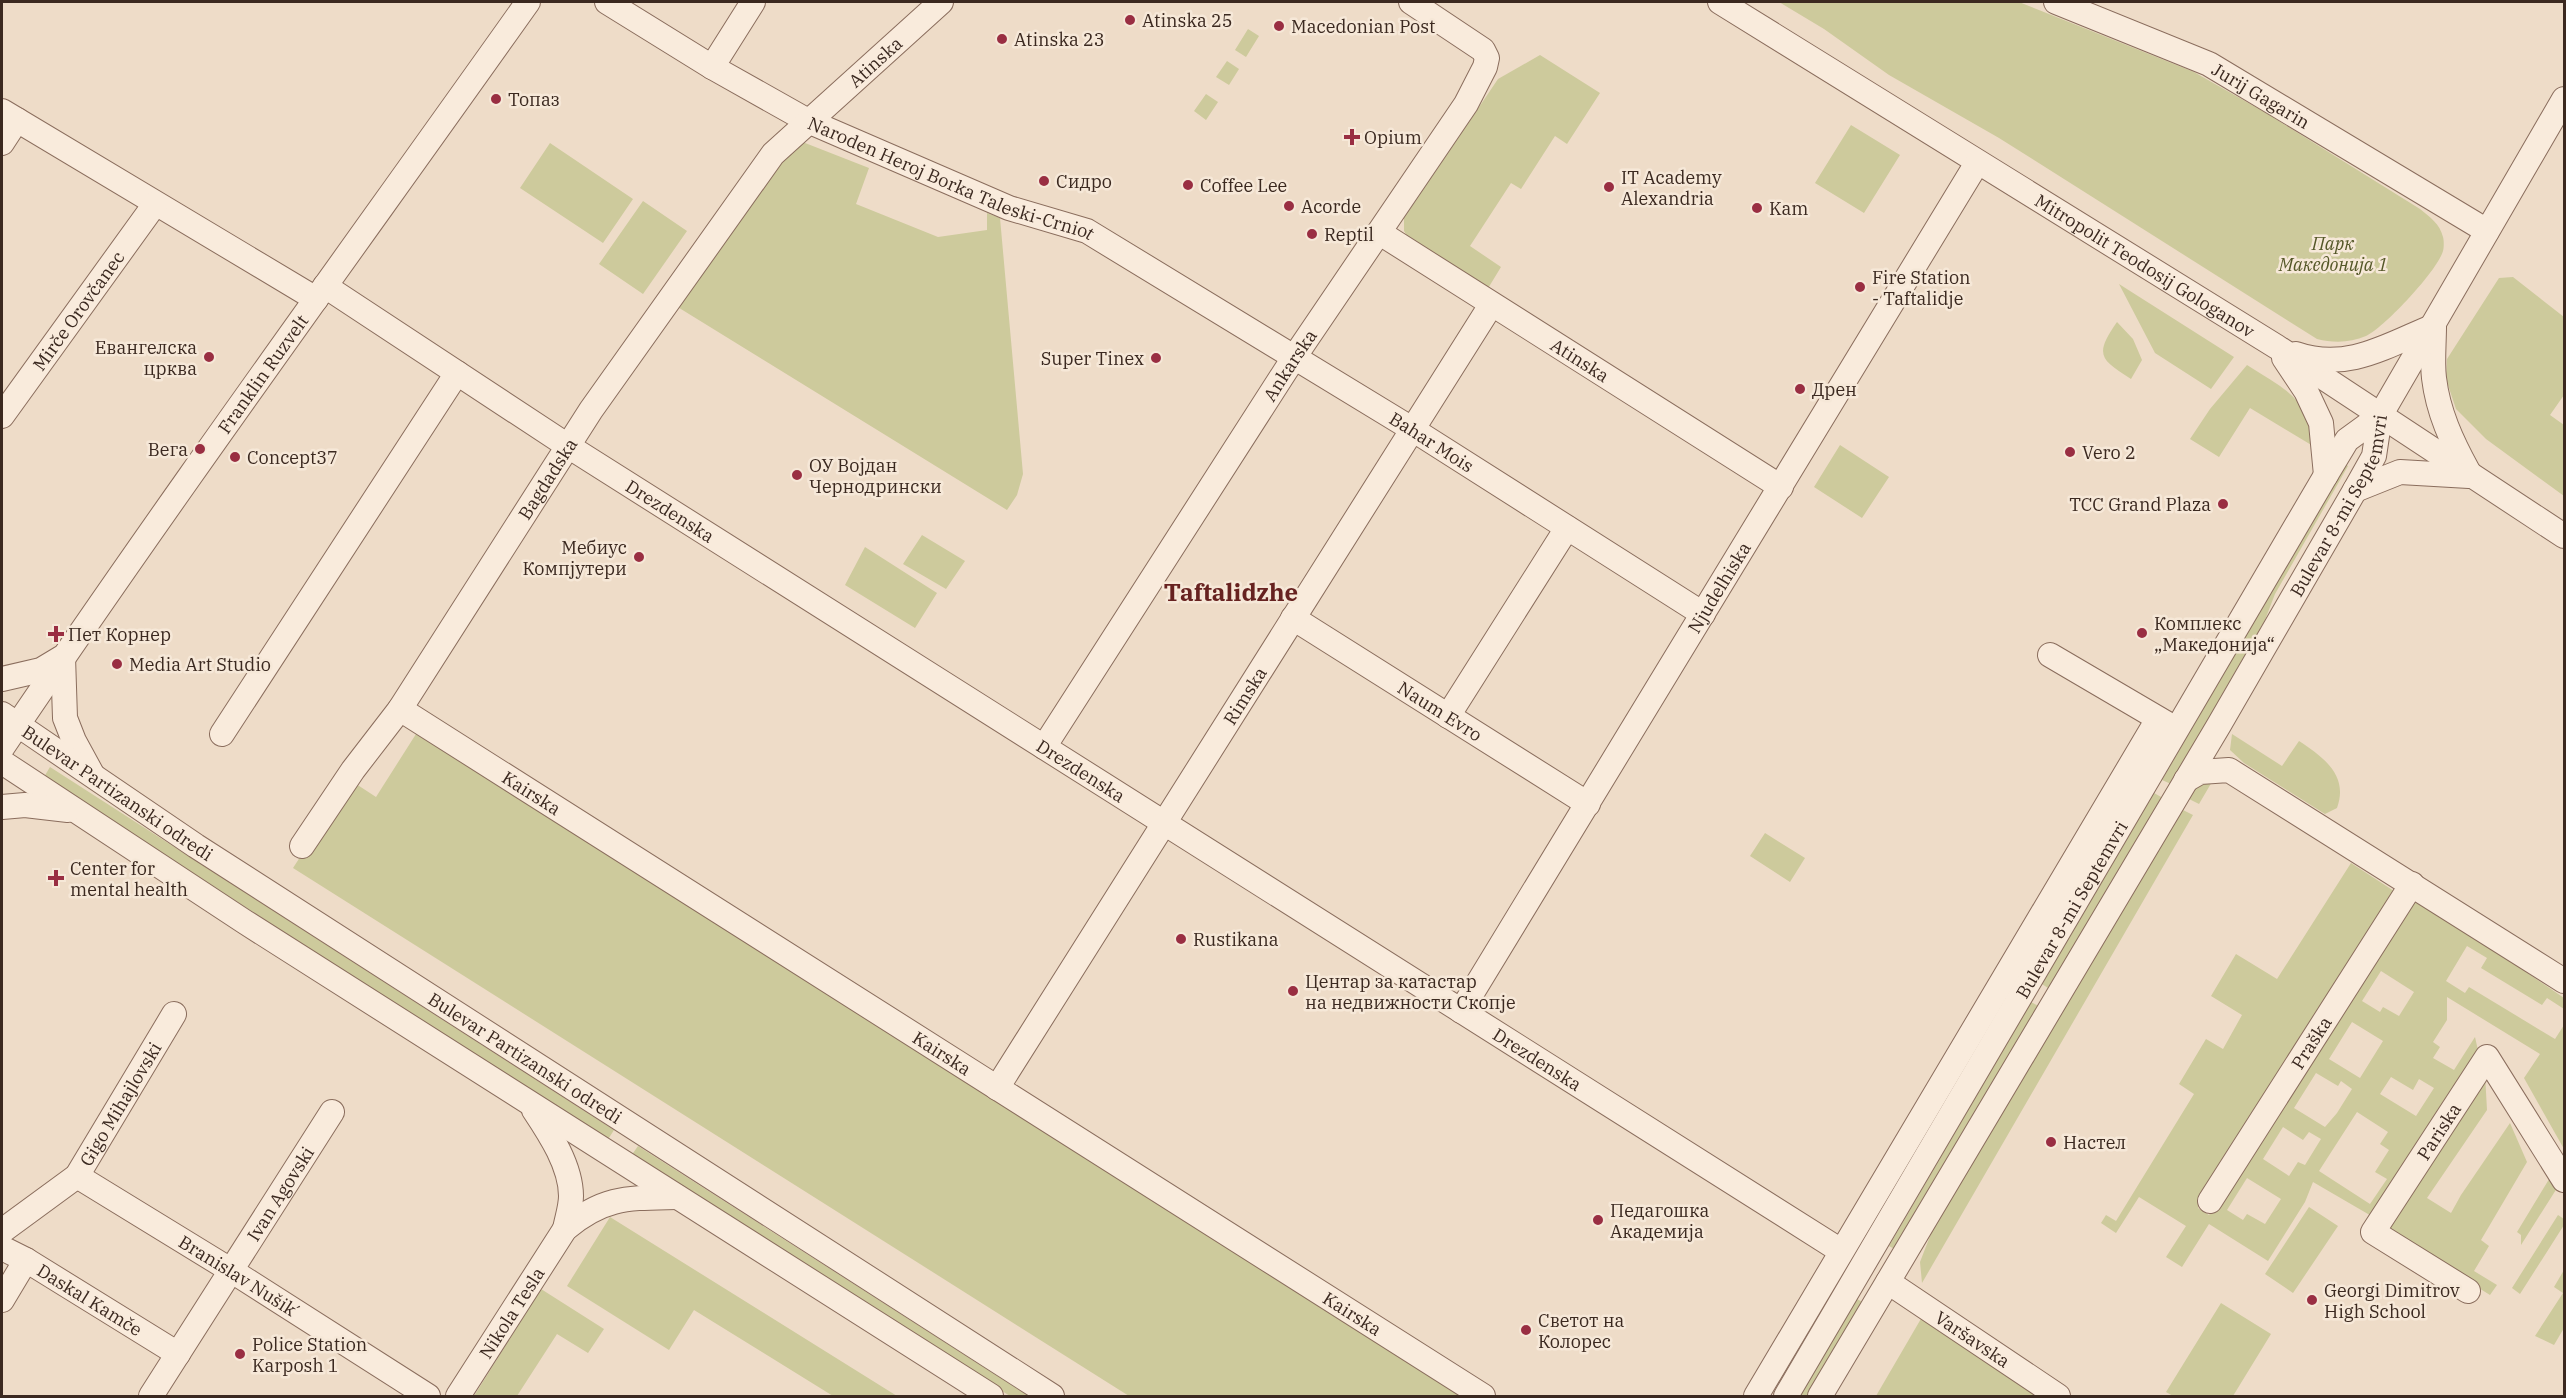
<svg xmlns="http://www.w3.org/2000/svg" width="2566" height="1398" viewBox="0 0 2566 1398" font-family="'IBM Plex Serif',serif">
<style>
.green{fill:#cdca9c;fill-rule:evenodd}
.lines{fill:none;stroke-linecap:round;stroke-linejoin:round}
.minor-casing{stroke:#8a6d5d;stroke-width:26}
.minor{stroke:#f9ebdc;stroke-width:24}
.poi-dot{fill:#992e42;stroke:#f6e8d8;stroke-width:2}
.labels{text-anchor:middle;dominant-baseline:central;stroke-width:5;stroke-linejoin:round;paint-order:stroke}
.poi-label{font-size:18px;fill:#3b2920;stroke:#f6e8d8;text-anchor:start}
.street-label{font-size:18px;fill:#3b2920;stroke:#f6e8d8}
.park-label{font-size:18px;font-style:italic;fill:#545727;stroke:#f6e8d8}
.district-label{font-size:24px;font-weight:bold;fill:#672220;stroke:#f6e8d8}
</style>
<rect width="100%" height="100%" fill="#eedcc8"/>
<path class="green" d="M1779,2H2019L2194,72L2266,113L2420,209C2430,217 2440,224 2443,237C2444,241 2444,247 2443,251C2438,270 2384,328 2366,336C2350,343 2333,343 2317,339L1999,138L1889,75L1824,29Z
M1248,29L1259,36L1246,57L1235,50Z
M1540,55L1600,93L1567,144L1555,136L1521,189L1511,183L1470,246L1501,267L1487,290L1407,236L1404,231V218L1498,79Z
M1227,61L1239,69L1229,85L1216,77Z
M1206,94L1218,102L1206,120L1194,111Z
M1851,125L1900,155L1864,213L1815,183Z
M800,141L869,168L856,204L938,237L987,230V213L1000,218L1023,474L1017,495L1007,510L676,306L741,211Z
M550,143L633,199L603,243L520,188Z
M643,201L687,231L643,294L599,264Z
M2513,277L2564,317V395L2550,415L2564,425V496L2486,439L2456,409L2446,379L2447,359L2499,278Z
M2119,284L2234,357L2211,389L2155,353Z
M2117,322L2133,339L2142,360L2131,379C2100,359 2094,355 2117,322Z
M2247,365C2287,391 2306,395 2313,446L2250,408L2219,457L2190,439L2210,409Z
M1840,445L1889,477L1862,518L1814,487Z
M2345,464L2348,466L2275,594L2265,620L2171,784L2162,780Z
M922,535L965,561L946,589L903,564Z
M865,547L937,593L915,628L845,585Z
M416,734L1465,1396H1129L293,868L350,780L376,797Z
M2232,734L2282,766L2299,741C2323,757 2349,775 2337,808L2325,814L2244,763L2230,750Z
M50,767L614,1130L607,1141L44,777Z
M2216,775L2199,804L2185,797L2194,783Z
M2154,793L2163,798L2051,990L2042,984Z
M2179,808L2193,815L1922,1283L1920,1262L1932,1231Z
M1765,833L1805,858L1790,882L1750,856Z
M2351,863L2394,891L2198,1208L2209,1215L2377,954L2414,901L2475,937L2564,998V1009L2547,998L2542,1005L2481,968L2487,958L2467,946L2446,981L2465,993L2469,987L2555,1039L2564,1025V1149L2524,1078L2540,1054L2447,997V1020L2433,1042L2440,1047L2433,1058L2454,1070L2475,1037L2479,1055L2380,1221L2313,1182L2305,1202L2268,1261L2209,1224L2182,1267L2166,1257L2186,1226L2139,1197L2116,1233L2101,1223L2106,1215L2116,1221L2194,1094L2179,1084L2206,1039L2223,1049L2242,1015L2211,996L2236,954L2277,979ZM2381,971L2414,992L2399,1016L2383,1007L2380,1012L2362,1001ZM2352,1022L2383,1041L2360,1078L2329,1059ZM2316,1073L2338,1086L2341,1081L2352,1089L2337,1113L2325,1127L2294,1108ZM2391,1077L2413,1090L2419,1079L2434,1088L2416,1116L2380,1094ZM2357,1112L2388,1132L2380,1144L2389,1150L2375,1172L2387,1179L2370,1204L2319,1171ZM2283,1127L2303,1140L2309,1132L2321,1139L2305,1165L2298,1162L2289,1176L2263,1159ZM2247,1178L2281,1199L2265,1224L2247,1214L2243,1220L2227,1210Z
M2031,1002L2040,1007L1898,1251L1889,1246Z
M2485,1074L2487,1110L2427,1198L2451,1213L2461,1195L2510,1123L2527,1162L2481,1240L2489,1246L2474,1271L2497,1285L2490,1295L2384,1229Z
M638,1146L1029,1396H1010L631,1156Z
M2551,1176L2559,1185L2521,1245V1235L2517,1232Z
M2309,1207L2338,1226L2293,1293L2265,1274Z
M2558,1215L2564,1219V1225L2520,1294L2512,1288Z
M610,1217L897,1396H833L694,1310L669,1350L567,1286Z
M2564,1270V1328L2554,1345L2535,1336L2563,1293L2554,1287Z
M541,1289L604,1329L588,1353L557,1334L517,1396H474Z
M1857,1299L1866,1304L1811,1396H1799Z
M2221,1303L2271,1334L2233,1396H2173L2166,1392Z
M1922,1317L2043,1396H1876Z"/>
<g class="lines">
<g class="minor-casing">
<g id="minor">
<path id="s1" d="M607,2L712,67L808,121L1009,208L1087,231L1412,429L1703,614"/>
<path id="s2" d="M1720,2L2277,347L2564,536"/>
<path id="s3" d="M2056,2L2209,64L2487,231"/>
<path d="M712,67L753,2"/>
<path d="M2,111L316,299"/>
<path d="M2,143L17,120"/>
<path id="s4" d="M1380,233L1781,487"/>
<path id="s5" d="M325,286L568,446L1841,1251"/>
<path d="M2434,326C2434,344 2432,362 2434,378C2438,412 2452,442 2468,471"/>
<path d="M2296,354C2347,372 2388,345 2434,326"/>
<path d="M2284,358L2306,391L2321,423L2326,475"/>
<path id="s6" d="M2,416L155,204"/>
<path d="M2355,490L2400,472L2469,476"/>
<path id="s7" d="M1293,618L1588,804"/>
<path d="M2050,655L2171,726"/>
<path d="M63,657L65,718L74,741L92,774"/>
<path d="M2,679L41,670L61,658"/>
<path id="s8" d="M400,709L1483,1396"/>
<path id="s9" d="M2,714L196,846L1052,1396"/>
<path d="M1448,716L1567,528"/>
<path d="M222,734L457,373"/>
<path id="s10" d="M1044,747L1295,356L1466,104L1485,67L1487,58L1483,50L1411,2"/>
<path id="s11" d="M2,748C172,496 352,250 528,2"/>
<path d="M2,762L245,922L991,1396"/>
<path d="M2186,780L2200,772L2229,770L2564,981"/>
<path d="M2,807L25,805L68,810"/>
<path id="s12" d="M302,846L353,770L400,709L591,410L773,154L941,2"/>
<path id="s13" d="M1461,1011L1977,163"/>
<path id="s14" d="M997,1088L1491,305"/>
<path d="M534,1110C550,1134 571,1166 571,1196C571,1207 567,1218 565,1229"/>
<path id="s15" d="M77,1176L232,1271L428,1396"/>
<path id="s16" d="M2210,1201L2412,884"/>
<path id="s17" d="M2,1231L77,1176L174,1014"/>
<path id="s18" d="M2,1248L26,1260L178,1354"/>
<path id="s19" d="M1888,1282L2058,1396"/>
<path id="s20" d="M2468,1291L2373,1232L2487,1057L2564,1180"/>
<path d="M2,1300L26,1260"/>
<path id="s21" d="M151,1396L332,1112"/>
<path id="s22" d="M458,1396L565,1229C604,1196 629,1198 677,1197"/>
<path d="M1756,1396L2158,719"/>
<path id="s23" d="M1786,1396L2326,475L2347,440L2380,416"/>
<path id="s24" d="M1820,1396L2219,725L2355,490L2374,456L2380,416L2564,99"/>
</g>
</g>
<use href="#minor" class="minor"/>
</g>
<g class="poi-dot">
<circle cx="1130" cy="20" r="6"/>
<circle cx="1279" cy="26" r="6"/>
<circle cx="1002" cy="39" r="6"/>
<circle cx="496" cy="99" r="6"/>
<path d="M1349 128h6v6h6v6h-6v6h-6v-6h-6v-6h6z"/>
<circle cx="1044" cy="181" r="6"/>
<circle cx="1188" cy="185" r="6"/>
<circle cx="1609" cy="187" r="6"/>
<circle cx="1289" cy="206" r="6"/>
<circle cx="1757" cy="208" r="6"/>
<circle cx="1312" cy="234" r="6"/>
<circle cx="1860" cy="287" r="6"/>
<circle cx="209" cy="357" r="6"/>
<circle cx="1156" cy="358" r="6"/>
<circle cx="1800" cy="389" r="6"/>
<circle cx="200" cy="449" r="6"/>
<circle cx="2070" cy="452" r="6"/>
<circle cx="235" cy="457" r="6"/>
<circle cx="797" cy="475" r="6"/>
<circle cx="2223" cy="504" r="6"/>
<circle cx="639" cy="557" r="6"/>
<circle cx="2142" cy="633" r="6"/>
<path d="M53 625h6v6h6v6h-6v6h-6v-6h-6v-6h6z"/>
<circle cx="117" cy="664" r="6"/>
<path d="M53 869h6v6h6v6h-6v6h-6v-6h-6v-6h6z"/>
<circle cx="1181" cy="939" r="6"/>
<circle cx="1293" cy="991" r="6"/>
<circle cx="2051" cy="1142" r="6"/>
<circle cx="1598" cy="1220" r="6"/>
<circle cx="2312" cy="1300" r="6"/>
<circle cx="1526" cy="1330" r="6"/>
<circle cx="240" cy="1354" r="6"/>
</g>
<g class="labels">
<g class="poi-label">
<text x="1142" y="20">Atinska 25</text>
<text x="1291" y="26">Macedonian Post</text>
<text x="1014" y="39">Atinska 23</text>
<text x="508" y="99">Топаз</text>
<text x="1364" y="137">Opium</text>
<text x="1621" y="177">IT Academy<tspan x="1621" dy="21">Alexandria</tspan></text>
<text x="1056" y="181">Сидро</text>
<text x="1200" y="185">Coffee Lee</text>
<text x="1301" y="206">Acorde</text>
<text x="1769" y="208">Kam</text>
<text x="1324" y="234">Reptil</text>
<text x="1872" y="277">Fire Station<tspan x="1872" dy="21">- Taftalidje</tspan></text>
<text x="197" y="347" text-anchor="end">Евангелска<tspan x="197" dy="21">црква</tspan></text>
<text x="1144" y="358" text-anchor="end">Super Tinex</text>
<text x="1812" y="389">Дрен</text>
<text x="188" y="449" text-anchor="end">Вега</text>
<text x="2082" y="452">Vero 2</text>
<text x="247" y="457">Concept37</text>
<text x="809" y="465">ОУ Војдан<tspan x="809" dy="21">Чернодрински</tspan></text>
<text x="2211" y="504" text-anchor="end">TCC Grand Plaza</text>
<text x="627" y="547" text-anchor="end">Мебиус<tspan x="627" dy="21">Компјутери</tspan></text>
<text x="2154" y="623">Комплекс<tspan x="2154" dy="21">„Македонија“</tspan></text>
<text x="68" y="634">Пет Корнер</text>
<text x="129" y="664">Media Art Studio</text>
<text x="70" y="868">Center for<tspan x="70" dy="21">mental health</tspan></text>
<text x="1193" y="939">Rustikana</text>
<text x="1305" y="981">Центар за катастар<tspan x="1305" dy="21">на недвижности Скопје</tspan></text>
<text x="2063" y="1142">Настел</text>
<text x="1610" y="1210">Педагошка<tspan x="1610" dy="21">Академија</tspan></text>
<text x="2324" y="1290">Georgi Dimitrov<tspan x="2324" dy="21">High School</tspan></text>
<text x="1538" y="1320">Светот на<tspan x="1538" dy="21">Колорес</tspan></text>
<text x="252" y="1344">Police Station<tspan x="252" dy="21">Karposh 1</tspan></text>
</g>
<g class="street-label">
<text stroke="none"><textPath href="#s12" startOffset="975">Atinska</textPath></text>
<text stroke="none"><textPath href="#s3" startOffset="226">Jurij Gagarin</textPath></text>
<text stroke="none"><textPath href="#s1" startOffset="388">Naroden Heroj Borka Taleski-Crniot</textPath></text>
<text stroke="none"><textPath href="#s2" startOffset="500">Mitropolit Teodosij Gologanov</textPath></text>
<text stroke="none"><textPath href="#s6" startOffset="130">Mirče Orovčanec</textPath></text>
<text stroke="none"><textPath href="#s4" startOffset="237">Atinska</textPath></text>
<text stroke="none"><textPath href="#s10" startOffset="454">Ankarska</textPath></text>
<text stroke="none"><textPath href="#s11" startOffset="456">Franklin Ruzvelt</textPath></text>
<text stroke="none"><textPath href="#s1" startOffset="938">Bahar Mois</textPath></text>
<text stroke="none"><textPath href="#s12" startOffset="442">Bagdadska</textPath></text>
<text stroke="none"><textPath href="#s5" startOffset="412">Drezdenska</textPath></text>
<text stroke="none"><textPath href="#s24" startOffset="1032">Bulevar 8-mi Septemvri</textPath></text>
<text stroke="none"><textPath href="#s13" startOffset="496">Njudelhiska</textPath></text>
<text stroke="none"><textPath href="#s14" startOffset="464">Rimska</textPath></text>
<text stroke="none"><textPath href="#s7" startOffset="174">Naum Evro</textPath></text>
<text stroke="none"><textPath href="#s5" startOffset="898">Drezdenska</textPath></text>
<text stroke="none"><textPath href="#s8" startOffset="156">Kairska</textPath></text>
<text stroke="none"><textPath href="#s9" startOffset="140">Bulevar Partizanski odredi</textPath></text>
<text stroke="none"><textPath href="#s23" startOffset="564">Bulevar 8-mi Septemvri</textPath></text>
<text stroke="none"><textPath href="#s16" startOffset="188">Praška</textPath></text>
<text stroke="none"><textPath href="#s8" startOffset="642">Kairska</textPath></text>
<text stroke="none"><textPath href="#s9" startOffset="626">Bulevar Partizanski odredi</textPath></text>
<text stroke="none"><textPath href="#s5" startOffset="1438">Drezdenska</textPath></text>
<text stroke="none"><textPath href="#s17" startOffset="177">Gigo Mihajlovski</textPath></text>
<text stroke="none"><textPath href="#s20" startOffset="232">Pariska</textPath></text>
<text stroke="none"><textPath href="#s21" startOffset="240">Ivan Agovski</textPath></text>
<text stroke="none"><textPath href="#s15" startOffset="189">Branislav Nušiḱ</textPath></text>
<text stroke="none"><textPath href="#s18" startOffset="102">Daskal Kamče</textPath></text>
<text stroke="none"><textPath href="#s22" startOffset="99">Nikola Tesla</textPath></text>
<text stroke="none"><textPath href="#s8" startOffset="1128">Kairska</textPath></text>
<text stroke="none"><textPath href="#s19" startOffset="102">Varšavska</textPath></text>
</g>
<g class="park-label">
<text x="2333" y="243">Парк<tspan x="2333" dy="21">Македонија 1</tspan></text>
</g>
<g class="district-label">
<text x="1231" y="592">Taftalidzhe</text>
</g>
</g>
<rect width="2566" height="1398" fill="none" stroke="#3b2920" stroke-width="6"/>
</svg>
